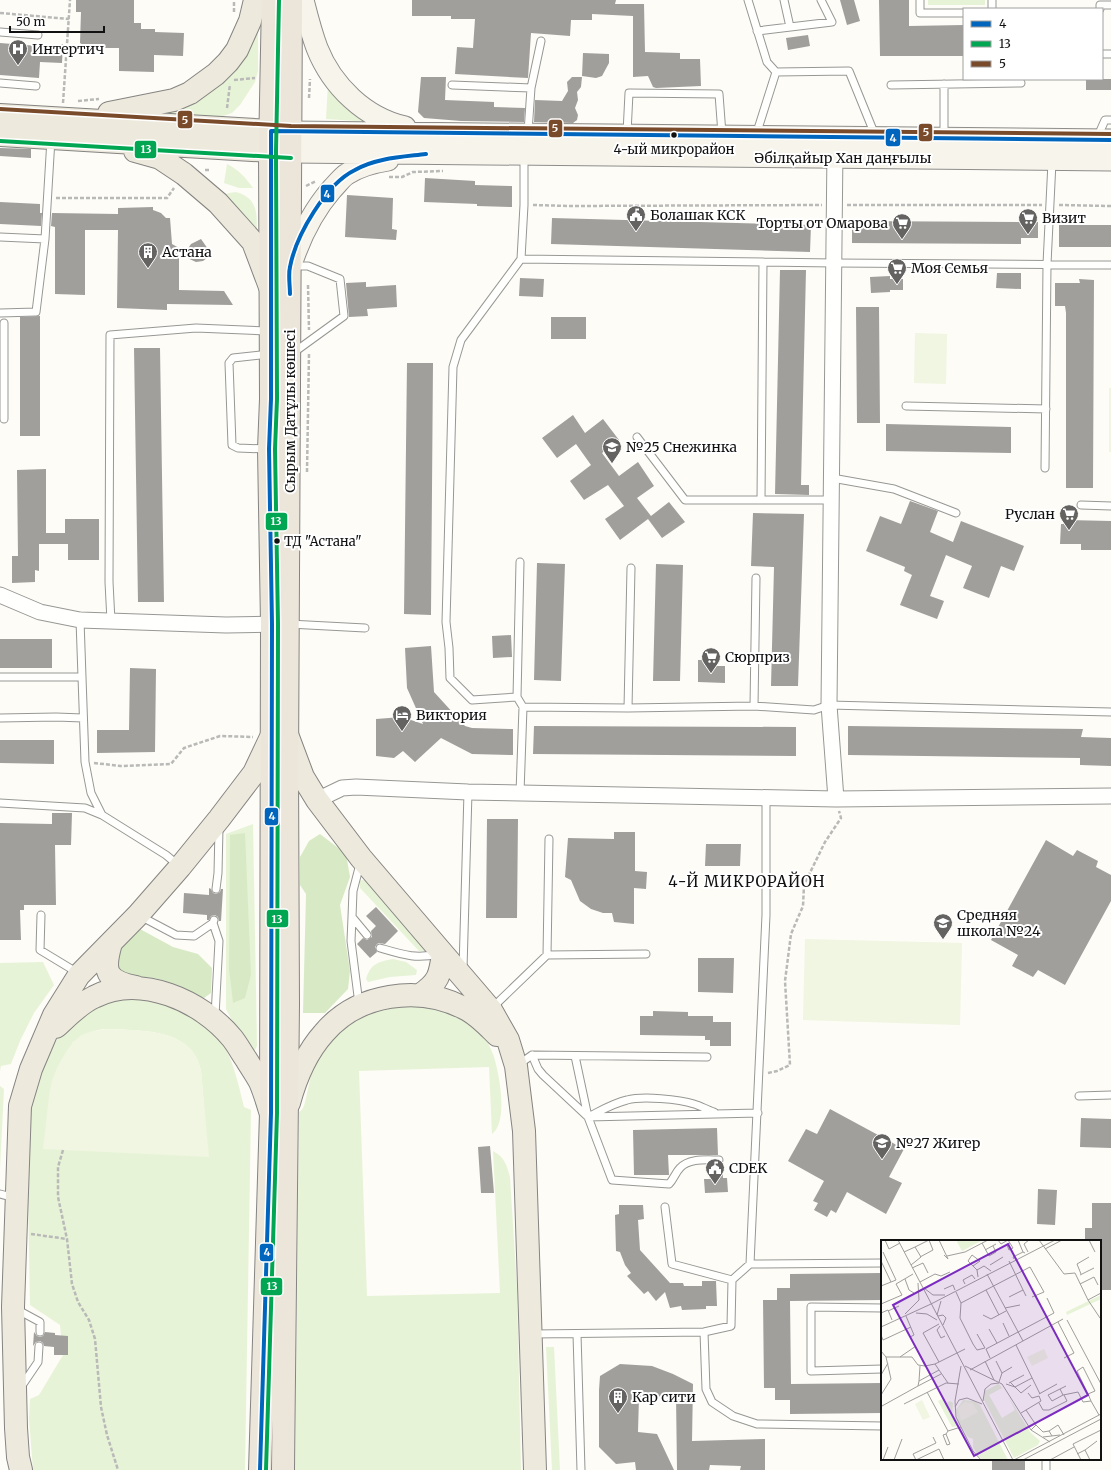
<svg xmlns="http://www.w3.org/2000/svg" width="1111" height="1470" viewBox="0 0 1111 1470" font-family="Merriweather,serif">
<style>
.green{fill:#e7f3d7;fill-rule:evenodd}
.forest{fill:#d8eac5}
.pitch{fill:#f0f6e1}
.building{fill:#a19f9c}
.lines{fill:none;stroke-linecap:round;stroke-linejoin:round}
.service-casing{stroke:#979795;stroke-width:9}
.minor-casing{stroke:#979795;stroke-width:17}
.secondary-casing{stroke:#8e8d8b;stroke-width:23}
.primary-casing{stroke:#858482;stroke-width:24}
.trunk-casing{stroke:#858482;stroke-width:24}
.path{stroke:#b9b9b8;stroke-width:2.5;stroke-dasharray:4 2;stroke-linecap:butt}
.service{stroke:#fffffe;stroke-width:7}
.minor{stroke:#fffffe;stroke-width:15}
.secondary{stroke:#f6f4eb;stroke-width:21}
.primary{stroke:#ede9dc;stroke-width:22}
.trunk{stroke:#ece5da;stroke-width:22}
.bus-1-casing{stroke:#fff;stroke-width:7}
.bus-2-casing{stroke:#fff;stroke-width:7}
.bus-3-casing{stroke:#fff;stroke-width:7}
.bus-1{stroke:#0065bd;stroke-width:4}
.bus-2{stroke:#00a651;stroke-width:4}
.bus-3{stroke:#7a4b2a;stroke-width:4}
.bus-dot{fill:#111;stroke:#fff;stroke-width:1.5}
.labels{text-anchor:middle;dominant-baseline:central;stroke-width:4;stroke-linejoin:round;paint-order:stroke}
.bus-label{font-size:13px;fill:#111;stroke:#fff}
.poi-label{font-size:14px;fill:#111;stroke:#fff;text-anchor:start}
.street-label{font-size:14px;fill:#111;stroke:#fff}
.neighbourhood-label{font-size:15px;letter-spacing:1px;fill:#111;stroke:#fff}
.inset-road{fill:none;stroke:#9f9e9b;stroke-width:1}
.view{fill:#7b2cbf;fill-opacity:0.15;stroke:#7b2cbf;stroke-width:2}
.inset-edge{fill:none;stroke:#111;stroke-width:2}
.line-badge{stroke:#fff;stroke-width:1.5}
.badge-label{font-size:11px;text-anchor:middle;font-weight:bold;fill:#fff}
</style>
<rect width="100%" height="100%" fill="#fdfcf7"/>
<path class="green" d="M928,0H985V5H928Z
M258,15V71L255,82L240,105L232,113L214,119L131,116L175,106Z
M328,83L370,122L326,119Z
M227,164C239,170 246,178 253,188H239L224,183Z
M236,192C261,199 256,217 257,238L224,195L229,193Z
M253,824L257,1046L254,1052L248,1051L226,1009V834Z
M365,879L428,945L426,951H419L360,888V881Z
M393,959L406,962L417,970L416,975L390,977L368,982L366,979C371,963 378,962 393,959Z
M43,962L54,985L34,1013L20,1041L11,1064L1,1066L0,1071V963Z
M123,999C130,999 137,998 144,999C168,1000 204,1017 219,1038C233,1057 238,1083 244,1107L251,1110L245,1470H33L29,1419L30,1399L39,1395L63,1355H68V1336H61L60,1325L30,1305L27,1133L30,1103L38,1072L51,1049L64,1029L102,1003ZM105,1029C140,1031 193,1027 201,1071L208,1157L72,1043C84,1034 91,1031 105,1029Z
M415,1006C433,1009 455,1011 471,1022C479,1027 490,1045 493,1054C499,1071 509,1122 492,1134L489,1067L359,1071L367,1296L500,1293L493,1151C505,1157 507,1166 510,1177L517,1289L521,1470H295L299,1112C300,1111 302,1110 303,1108C305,1106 309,1082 311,1076C320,1048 343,1025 370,1013C384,1007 400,1007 415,1006Z
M0,1086L4,1089L0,1169Z
M546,1347H554L560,1470H552Z"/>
<path class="forest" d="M245,833L251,975L245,998L233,1003L229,969L230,835Z
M320,834L346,854L350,877L340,905L350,971L348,989L325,1013H303L306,894L300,885V857L309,841Z
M140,929L173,947L198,954L212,968L211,993L204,998C189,991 174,983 158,979C148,976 132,978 121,976L115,954L126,935Z"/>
<path class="pitch" d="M915,333L947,334L946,384L914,383Z
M1109,388H1111V452H1109Z
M805,939L962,943L960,1025L803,1020Z
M106,1029C140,1031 193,1027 201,1071L209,1157L43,1149C46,1128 47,1106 51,1085C55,1069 68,1044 82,1035C89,1031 98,1031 106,1029Z"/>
<path class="building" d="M76,0H134V23H141V29H155V32L184,33L183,56L154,55V72L119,71V48H88L80,43L81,12H76Z
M412,0H616L615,4H644L645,52L680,53V59H700L701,86L656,88L653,87L648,76L633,77V16L592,14V20H571L570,36L531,33L528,78L455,74L457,47L473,48L475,19H451V16H412Z
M840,0H854L860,21L847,25Z
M879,0H909V26L964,25V56H880Z
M808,35L810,46L788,50L786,38Z
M0,43L51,47V44H63L62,63L40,62L39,78L0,75Z
M583,53L609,54V63L602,76L596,78L582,76Z
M421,77H446L445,100L494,102V107L525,108L524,122L461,121L424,118L418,112Z
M572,77H582L581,87L577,92L578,100L575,108L578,115L577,120L573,123L534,122L535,100L562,101L568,91L567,82Z
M1086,79H1111V90H1086Z
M0,148L31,149V158L0,156Z
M425,178L475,181V185L512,186V207L477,206V204L424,202Z
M347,195L393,198L392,229L397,230L396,240L345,237Z
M0,202L40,204V213H42L41,226L0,224Z
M153,207V210L161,213L166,218H170L172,244L179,248V290L224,291L233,305L167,304V310L117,308L118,230H85V295L55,294V227L51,226L52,213L118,214V208Z
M552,218L811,225L810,252L551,244Z
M852,221L1038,222V238H1021V244L852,243Z
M1059,225H1111V247H1059Z
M201,239L208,249V254L207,258L203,261L196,262L183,256L191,244Z
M780,270H806L801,485H809V495L775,494Z
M997,273H1021V289L996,288Z
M890,276V279H903V290H890V292L871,293L870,277Z
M520,278L544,279L543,297L519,296Z
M1079,279L1094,280L1093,488H1066V313L1065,306H1055V283H1080Z
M366,282V287L396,285L397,307L367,309L368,316L349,317L346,283Z
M856,307H879L880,423H857Z
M40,316V436H20V317Z
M551,317H586V339H551Z
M134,348H160L164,602H138Z
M407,363H433L431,615L404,614Z
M573,415L585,433L603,419L619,440L602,453L619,476L638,462L654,486L637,498L651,516L669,502L685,522L662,538L648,519L620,540L605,519L624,506L608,485L584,500L570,481L591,465L576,444L557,458L542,438Z
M886,424L1011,427V453L886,451Z
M46,469V533H65V519H99V560H68V544H39V571L35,570V582L12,583V556H18L17,470Z
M910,501L938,511L930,532L953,542L961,521L1024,546L1014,571L1001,566L989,598L963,588L972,566L946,555L930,596L944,601L937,619L900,605L912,575L904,571L905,567L866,551L880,516L901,524Z
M753,513L804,514L798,686H771L774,567L751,566Z
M1067,520L1111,521V550H1081V544H1060L1061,524H1067Z
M537,563L565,564L561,681L534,680Z
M656,564L683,565L680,681H653Z
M511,635L512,657L493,658L492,636Z
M0,639H52V668H0Z
M431,646L434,692L465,726L472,728L513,729V755L472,754L441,738L415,762L403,751L394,758L376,756V719L402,717L423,724L407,688L405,648Z
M698,660H708V666H725V683L698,682Z
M130,668L156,669L155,752L97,753V730H129Z
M534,726L796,727V756L533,754Z
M848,726L1083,729L1081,737L1111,738V766L1080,765V758L848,755Z
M0,740H54V764L0,763Z
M52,813H72L71,845H55L56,905H24V910H20L21,940H0V823L52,824Z
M487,819H518L517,918H486Z
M614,832H635V871L647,872L646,889L634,888V924L614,922L612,913H603L591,909L580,901L571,880L565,877L568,838L614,839Z
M1046,840L1073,856L1077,850L1098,861L1096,867L1111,875V901L1065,985L1038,970L1033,977L1012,966L1018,955L991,940Z
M706,844H741L740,866H705Z
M209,888L211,889L213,893L216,894L220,892L221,889H223L221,921H219L218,917L215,915L211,916L209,920H207V915L183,913L184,893L209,895Z
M376,907L398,931L385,944L379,943L377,944L375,947L377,952L370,958L357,944L363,938L367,940L372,937L371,931L376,926L366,916Z
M698,958H734L733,993L698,992Z
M653,1011L688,1012V1016H713V1022H731V1046H710V1040H705V1036L640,1035V1016H653Z
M830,1109L904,1149L889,1177L902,1183L886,1214L847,1192L836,1213L831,1210L827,1217L814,1210L818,1203L813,1201L824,1181L788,1161L806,1129L817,1134Z
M1081,1118L1111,1119V1148L1080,1147Z
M717,1128L718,1155H668L669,1175H634L633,1130Z
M490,1146L494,1193H481L478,1147Z
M722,1164L723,1178H727L728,1192L705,1193L704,1179H710L709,1165Z
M1038,1189L1057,1190L1055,1225L1037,1224Z
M1092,1203H1111V1290H1100V1241H1085V1228H1092Z
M619,1205H643L644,1219L638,1220L640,1250L670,1283H683L684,1286H702V1281H716L717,1306H706V1309L682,1310L681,1306L670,1308L665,1292L656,1301L648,1291L644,1294L627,1276L631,1273L625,1265L620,1252L616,1251L615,1215L619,1214Z
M882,1273V1300L790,1301L791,1384L882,1383V1413L790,1414V1400H775V1388H764L763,1300H777V1288H790V1274Z
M34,1332L37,1336L40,1337L43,1336L45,1332L55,1333V1335L68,1336V1355H54V1347L44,1346L43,1343L40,1341L36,1342L33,1346Z
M620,1364L652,1366L673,1374L693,1384L692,1441L765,1439V1470H740L741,1466L710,1465L709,1470H677L676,1396L639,1397L638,1432L657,1434L674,1470H636L635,1462L616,1464L599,1447V1390L600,1376Z
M992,1459H1025V1470H992Z"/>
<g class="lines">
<g class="service-casing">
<path id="service" d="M748,0L767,62L776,72
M784,0L790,27
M920,0V13H964
M992,0V9
M1100,9V5H1111
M757,31L832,22L821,0
M0,32L38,35
M1102,54H1111
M0,83L36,86
M452,85L531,88L528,132
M891,85L1021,83
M531,88L541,41
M627,133L629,93L719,94L722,134
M756,135L776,72L849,71L875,135
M944,136V84
M1097,138L1105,120H1111
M0,237L45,239
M521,259L834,263L1111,265
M292,266H308L340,279L344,316L293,353
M0,313L36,312L45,239L51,139
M906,406L1046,409
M4,419V323
M637,437L685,500H832
M266,449L238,448L232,445L229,363L233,358L269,354
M1045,468L1047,264L1052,162
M832,478L894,489L956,513
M761,500L763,262
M1081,505L1111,506
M520,562L517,697L523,707
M111,621L109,582L110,335L196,328L268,331
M289,624L365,628
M0,677H82L80,620
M82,677L85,762L91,793L102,815
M517,697L472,700L450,678L449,648L446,622L453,367L461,340L521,259L524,205V156
M754,706L756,578
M628,708L631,568
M0,718L56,717L83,718
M520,793L523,707L628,708L754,706L814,710L829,705L1111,712
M0,803L85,808L102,815L166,855L178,865
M360,864L353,891L352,917L367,935
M216,889L218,873L219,828
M41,915L40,950L78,973
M140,916L176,935L194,936L213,923
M352,917L351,941L359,1004
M214,920L213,923L219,941L215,1016
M380,948C404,955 415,959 439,954
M547,955L549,839
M463,969L468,792
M492,1008L547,955L646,954
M532,1055L538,1069L543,1075L588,1117L758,1113
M575,1056L588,1117L612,1180L669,1184C674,1179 675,1173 680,1168C689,1158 706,1160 719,1160
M518,1065L532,1055L707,1057
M1079,1096L1111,1095
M590,1116C602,1110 614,1103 627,1100C642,1096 679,1099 694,1104C701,1106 707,1110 714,1112
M0,1194L15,1198
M750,1264L766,915V798
M732,1280L750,1264L882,1263
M882,1308L811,1307V1371L882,1369
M16,1309L40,1322V1332
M704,1332L706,1389L712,1402L733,1416L757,1424L882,1426
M533,1334L704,1332L731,1326L732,1280L672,1264L665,1207
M577,1334L581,1470
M21,1387L38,1362L39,1346
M1046,1459V1470"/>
</g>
<g class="minor-casing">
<path id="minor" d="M835,149L829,705L836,799
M0,595L40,612L80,620L226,625L281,624
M317,800L342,788L356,787L468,792L836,799L1111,796"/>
</g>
<g class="secondary-casing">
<path id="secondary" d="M303,0C307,16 311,32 317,48C332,86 365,118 405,127
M291,132L1111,140
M291,152L1111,160
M291,265C300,237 312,212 332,189C337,184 342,177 347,174C359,166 375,162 388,160"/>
</g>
<g class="primary-casing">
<path id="primary" d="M109,113L174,100L190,93L216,74L228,62L237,50L250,21L255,0
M0,115L288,132
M0,135L288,152
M135,151L160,158L184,174L218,203L253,242L270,287
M288,737L303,777L317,800L361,858L491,1010L508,1040L516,1066L524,1131L535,1470
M111,943C103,971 105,981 136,987
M420,995C439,982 440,975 443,954
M56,1027C68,1016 79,1004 94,997C140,973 202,1001 232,1038C237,1044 241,1052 246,1059C250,1066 256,1074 260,1082C264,1091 267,1101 270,1111
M289,1103C296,1077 306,1053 324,1033C358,993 419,985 464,1008C477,1014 487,1025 497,1035
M21,1470L18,1457L16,1428L13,1307L20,1106L31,1069L54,1015L79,975L138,915L180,867L219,819L254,773L271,737"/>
</g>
<g class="trunk-casing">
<path id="trunk" d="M260,1470L271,1113L272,624L269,449L271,399L270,151L273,0
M283,1470L288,1004L287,768L291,0"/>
</g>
<path class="path" d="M234,12V0
M0,13L69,19
M234,80L255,78
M309,98L310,79
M78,101L99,99
M63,103L70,0
M227,108L230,84
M205,170H211
M389,177H402L413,172L443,171
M306,186L316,181
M56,198H167L174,188
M533,205L569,206L822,205
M847,205H1042
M1059,205L1111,206
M308,285L309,330
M307,472L309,353
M94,763L121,766L171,764L184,748L220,736L253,737
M768,1073L777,1071L790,1065L785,981L791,934L803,906L804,885L825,842L841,818L839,811
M63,1150L58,1167V1197L67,1239L72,1284L78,1302L89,1320L95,1339L101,1407L107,1435L118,1470
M31,1234L67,1239"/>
<use href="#service" class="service"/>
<use href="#minor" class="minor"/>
<use href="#secondary" class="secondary"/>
<use href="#primary" class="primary"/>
<use href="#trunk" class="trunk"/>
<g class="bus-1-casing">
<path id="bus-1" d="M290,294C290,285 288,275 290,267C296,235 326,184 355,170C376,158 402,157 426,154
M260,1470L271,1113L272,624L269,449L271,399V131L1111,140"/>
</g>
<g class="bus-2-casing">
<path id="bus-2" d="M0,141L291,158
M266,1470L277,1113L278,624L275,449L277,399L276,151L279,0"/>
</g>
<g class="bus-3-casing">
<path id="bus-3" d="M0,109L291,126L1111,134"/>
</g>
<use href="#bus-1" class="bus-1"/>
<use href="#bus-2" class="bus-2"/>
<use href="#bus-3" class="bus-3"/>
</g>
<defs>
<g id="hospital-pin" transform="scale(1)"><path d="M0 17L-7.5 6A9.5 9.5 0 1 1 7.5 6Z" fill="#646362" stroke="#fff"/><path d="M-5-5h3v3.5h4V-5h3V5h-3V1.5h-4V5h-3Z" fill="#fff"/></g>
<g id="civic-pin" transform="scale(1)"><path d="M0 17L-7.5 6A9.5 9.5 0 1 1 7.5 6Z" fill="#646362" stroke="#fff"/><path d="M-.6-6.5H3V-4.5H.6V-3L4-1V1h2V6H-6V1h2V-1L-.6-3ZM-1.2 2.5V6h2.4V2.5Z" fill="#fff"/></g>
<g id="supermarket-pin" transform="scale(1)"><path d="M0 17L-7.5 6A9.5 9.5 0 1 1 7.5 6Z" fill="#646362" stroke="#fff"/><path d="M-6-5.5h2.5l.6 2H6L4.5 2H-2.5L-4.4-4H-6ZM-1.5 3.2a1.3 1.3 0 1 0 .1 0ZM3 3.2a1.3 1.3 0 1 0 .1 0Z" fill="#fff"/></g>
<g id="building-pin" transform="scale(1)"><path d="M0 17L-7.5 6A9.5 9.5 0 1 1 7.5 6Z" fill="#646362" stroke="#fff"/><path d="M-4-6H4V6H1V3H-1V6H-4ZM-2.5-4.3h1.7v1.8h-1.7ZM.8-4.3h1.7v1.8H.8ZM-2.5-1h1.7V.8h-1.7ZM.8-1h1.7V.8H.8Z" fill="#fff"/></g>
<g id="school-pin" transform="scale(1)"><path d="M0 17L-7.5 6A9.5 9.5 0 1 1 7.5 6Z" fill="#646362" stroke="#fff"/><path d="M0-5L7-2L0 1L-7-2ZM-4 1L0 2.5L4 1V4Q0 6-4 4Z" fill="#fff"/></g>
<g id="hotel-pin" transform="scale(1)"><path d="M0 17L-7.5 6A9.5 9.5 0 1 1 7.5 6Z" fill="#646362" stroke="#fff"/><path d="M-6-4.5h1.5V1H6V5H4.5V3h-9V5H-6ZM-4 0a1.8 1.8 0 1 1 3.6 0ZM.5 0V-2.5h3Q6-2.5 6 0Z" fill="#fff"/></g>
</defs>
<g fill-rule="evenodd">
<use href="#hospital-pin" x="18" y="49"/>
<use href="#civic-pin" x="636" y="215"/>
<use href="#supermarket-pin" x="1028" y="218"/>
<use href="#supermarket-pin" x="902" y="223"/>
<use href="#building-pin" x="148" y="252"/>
<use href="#supermarket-pin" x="897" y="268"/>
<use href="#school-pin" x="612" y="447"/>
<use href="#supermarket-pin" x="1069" y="514"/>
<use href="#supermarket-pin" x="711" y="657"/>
<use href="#hotel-pin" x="402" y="715"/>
<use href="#school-pin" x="943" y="923"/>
<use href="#school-pin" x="882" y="1143"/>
<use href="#civic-pin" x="715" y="1168"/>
<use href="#building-pin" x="618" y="1397"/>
</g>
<g class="bus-dot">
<circle cx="674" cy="135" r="3.5"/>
<circle cx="277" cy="541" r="3.5"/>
</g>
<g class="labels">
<g class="bus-label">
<text x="674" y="149">4-ый микрорайон</text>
<text x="284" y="541" text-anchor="start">ТД "Астана"</text>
</g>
<g class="poi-label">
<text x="32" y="49">Интертич</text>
<text x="650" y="215">Болашак КСК</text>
<text x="1042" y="218">Визит</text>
<text x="888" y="223" text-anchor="end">Торты от Омарова</text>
<text x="162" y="252">Астана</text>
<text x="911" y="268">Моя Семья</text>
<text x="626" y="447">№25 Снежинка</text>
<text x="1055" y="514" text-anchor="end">Руслан</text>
<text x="725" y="657">Сюрприз</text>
<text x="416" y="715">Виктория</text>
<text x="957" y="915">Средняя<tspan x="957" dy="16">школа №24</tspan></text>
<text x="896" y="1143">№27 Жигер</text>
<text x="729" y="1168">CDEK</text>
<text x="632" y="1397">Кар сити</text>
</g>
<g class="street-label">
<text x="843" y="158">Әбілқайыр Хан даңғылы</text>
<text transform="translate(290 411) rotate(-90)">Сырым Датұлы көшесі</text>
</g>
<g class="neighbourhood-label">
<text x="747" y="881">4-Й МИКРОРАЙОН</text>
</g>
</g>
<g transform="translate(881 1240)">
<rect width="220" height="220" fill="#fdfcf7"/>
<path d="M75,0H102L81,11ZM220,55V59L186,75L185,72ZM117,144L119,145L125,154L121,148L108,155L121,178L134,170L127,156L149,192L159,201L157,205L133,218L103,160L104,151ZM61,159L64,164L69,161L72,163L71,176L77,186L71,187L57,161ZM82,160L94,161L99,165L127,220H102L97,216L92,207V199L87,197L77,180L75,170Z" fill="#e7f3d7"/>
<path d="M163,109L167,118L151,126L146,117ZM41,160L49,177L42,180L34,164ZM84,162L91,163L97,172L80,181L77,168Z" fill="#f0f6e1"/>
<path class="inset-road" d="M4,0L8,9L19,3M17,0L132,220M58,0L67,19L63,15M117,0L120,4L127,0M127,0L132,8L128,10L126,5L129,3M137,0L142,12M158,0L183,34L194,33L207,60L220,53M208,0L214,12M101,3L108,16L115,12L112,6M34,7L48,0L52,10L39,17M164,9L181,0M104,10L115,4M23,12L34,7L40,17L30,25M147,12L143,4L148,0M66,16L84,12L107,0M133,19L132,17L142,12L144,13M0,21L10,42M128,21L145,56M109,25L122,17M92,26L99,21L91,15L87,21L96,30M31,28L42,23L47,33M106,34L142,101M200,34L196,24L208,17M199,35L213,28M97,37L96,30L103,26L110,31M24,39L28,50L33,53M39,42L54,34L60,36L69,32M84,44L82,40L91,35L94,39M199,44L213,37L217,45M0,46L15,40L2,12M43,48L52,55H64M63,49L72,45L74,50M105,50L118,75M75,52L80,63L79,78L92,104L96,110L104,108M128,57L142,50M207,60L219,78M80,63L149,27L163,52L151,57M0,64L21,55L15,44L32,34M124,68L139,65M7,71L18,66M0,73L7,70L11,80M35,73L46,74L56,80M24,74L38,60L37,43M56,75L60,61M102,75L110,79L125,71M25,76L33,95L29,97M57,76L62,75L65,78L62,85M186,80L220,144M177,82L193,113L183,118M122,83L128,96M59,86L56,90L60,98L64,96M0,87L50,64L174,0M108,89L116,103M96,94L104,108M0,95L2,100L30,87M135,105L159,154M0,111L5,117H31L37,125L44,126L54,124L84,109M38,113L44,126M19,117L35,106M109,118L105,109L173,73L166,58M104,121L113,140M115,121L121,133M58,122L42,93L58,84M80,126L74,161L75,177L92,211L100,220M84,126L121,144L150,190L169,202M58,130L67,143M89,130L182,79M0,135L7,123M38,141L39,126M118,142L121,133L131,127M129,142L140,153L150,145M128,143L143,135M125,144L134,147L151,138M37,146L60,134M179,149L167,155L171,161L182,155L179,149L185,146M46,152L67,191L65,194L69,204L66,205L62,195L65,194M158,154L176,144M207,154L196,131L202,127L214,151L207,154L210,161M0,155L10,139L5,117M182,155L197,152L202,162L210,161L218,175M102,161L104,149L110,144L118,143M158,163L162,170H168L186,161L183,155M0,164L1,166L37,146L38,141L58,130L54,124M23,164L65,143L78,144M74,167L78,160L86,158L101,164M145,170L155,185M140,173L160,161L158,156L151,158L147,153M150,190L155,185L162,192L168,191L171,196M67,191L80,187M168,191L177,185L183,195M162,197L179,195M204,210L216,201M196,214L204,210L209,220M2,220L7,207M13,220L21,199M14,220H28M35,220L32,214L55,203L52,197M35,220L58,209L63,220M133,220L220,174M142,220L220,179M169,220L193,207M200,220L192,204L220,190"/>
<path class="view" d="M127,4L207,155L93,216L12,65Z"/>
<rect width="220" height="220" class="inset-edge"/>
</g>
<g class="line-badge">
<rect x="177" y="110" width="16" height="19" rx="4" fill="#7a4b2a"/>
<rect x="548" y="119" width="15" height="19" rx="4" fill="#7a4b2a"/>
<rect x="918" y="123" width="15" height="19" rx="4" fill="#7a4b2a"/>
<rect x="885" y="128" width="16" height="19" rx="4" fill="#0065bd"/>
<rect x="134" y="140" width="23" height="19" rx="4" fill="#00a651"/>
<rect x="320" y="184" width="15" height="19" rx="4" fill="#0065bd"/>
<rect x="265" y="512" width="23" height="19" rx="4" fill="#00a651"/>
<rect x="264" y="807" width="15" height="19" rx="4" fill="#0065bd"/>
<rect x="266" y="909" width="23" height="19" rx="4" fill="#00a651"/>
<rect x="259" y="1243" width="15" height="19" rx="4" fill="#0065bd"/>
<rect x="260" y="1277" width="23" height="19" rx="4" fill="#00a651"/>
</g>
<g class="badge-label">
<text x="185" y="124">5</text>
<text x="555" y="132">5</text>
<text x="926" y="136">5</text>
<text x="893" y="142">4</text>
<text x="146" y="153">13</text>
<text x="327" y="198">4</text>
<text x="276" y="525">13</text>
<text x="272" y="820">4</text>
<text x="277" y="923">13</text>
<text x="267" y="1256">4</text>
<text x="272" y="1290">13</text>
</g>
<rect x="963" y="8" width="140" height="72" fill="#ffffff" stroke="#a0a0a0"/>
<rect x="971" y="21" width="20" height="6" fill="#0065bd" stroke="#a0a0a0"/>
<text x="999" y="28" font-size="12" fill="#111111">4</text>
<rect x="971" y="41" width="20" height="6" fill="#00a651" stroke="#a0a0a0"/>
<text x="999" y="48" font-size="12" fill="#111111">13</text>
<rect x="971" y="61" width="20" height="6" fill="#7a4b2a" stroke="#a0a0a0"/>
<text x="999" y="68" font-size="12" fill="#111111">5</text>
<path d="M10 26v6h94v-6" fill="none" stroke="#111111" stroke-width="2"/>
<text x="16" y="26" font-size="12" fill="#111111" stroke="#ffffff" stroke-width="3" paint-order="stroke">50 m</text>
</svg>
